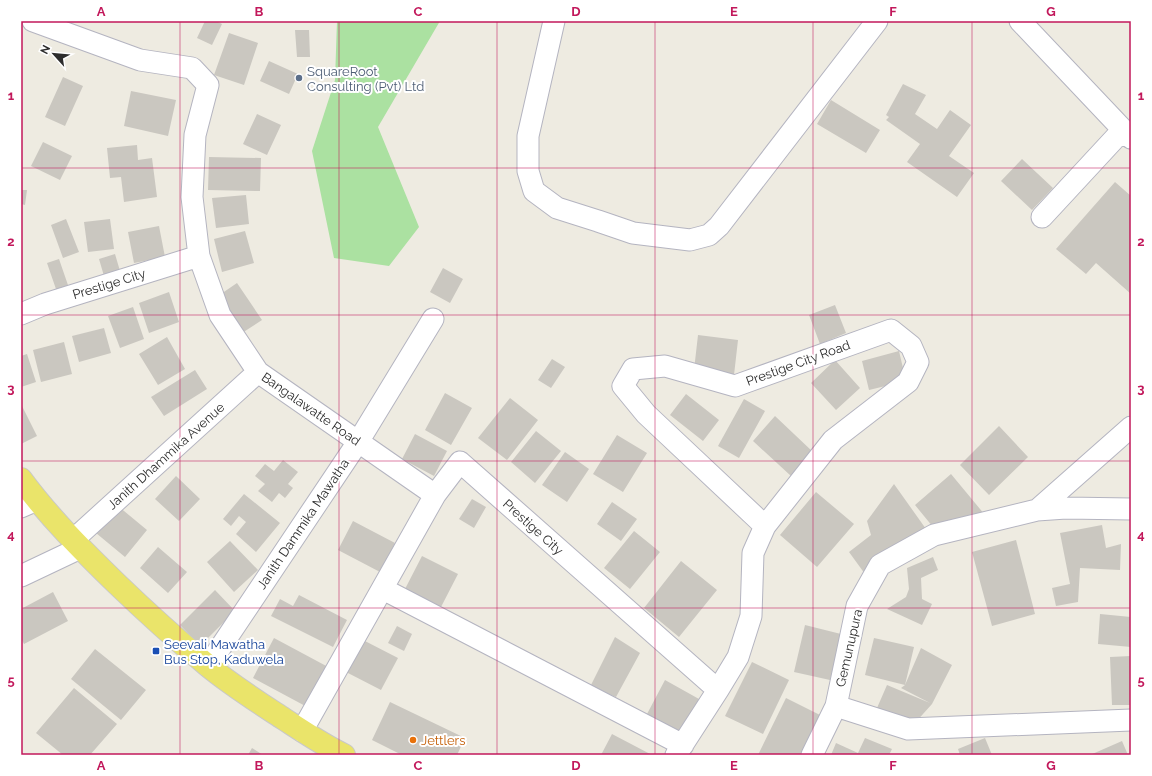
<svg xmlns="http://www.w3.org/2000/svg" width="1152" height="776" viewBox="0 0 1152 776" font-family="Raleway,sans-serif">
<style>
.green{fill:#abe1a1}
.building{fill:#cac7c0}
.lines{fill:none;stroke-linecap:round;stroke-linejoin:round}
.minor-casing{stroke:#b4b4c0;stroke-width:23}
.primary-casing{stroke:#c8c8c8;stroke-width:24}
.minor{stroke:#fff;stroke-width:21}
.primary{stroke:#eae46a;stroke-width:22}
.grid{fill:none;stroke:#c2185b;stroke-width:1;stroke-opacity:0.55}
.service-dot{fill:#5c6f8a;stroke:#fff;stroke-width:1.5}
.transit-dot{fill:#1a4fb4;stroke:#fff;stroke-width:1.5}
.food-dot{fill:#e8710a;stroke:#fff;stroke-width:1.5}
.labels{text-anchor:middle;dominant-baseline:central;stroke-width:4;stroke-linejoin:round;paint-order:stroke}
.service-label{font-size:13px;fill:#4e5e75;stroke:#fff;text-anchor:start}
.street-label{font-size:13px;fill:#2d2d2d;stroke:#fff}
.transit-label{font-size:13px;fill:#164399;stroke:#fff;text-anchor:start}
.food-label{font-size:13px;fill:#c56008;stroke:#fff;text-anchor:start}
.neatline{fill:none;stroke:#c2185b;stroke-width:1.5}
.grid-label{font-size:13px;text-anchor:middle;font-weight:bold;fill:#c2185b}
</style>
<rect width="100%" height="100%" fill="#eeebe1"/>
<path class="green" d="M337,21H440L378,127L419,227L389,266L334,258L312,151L335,80Z"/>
<path class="building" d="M205,21H216L222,24L212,45L197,38Z
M295,30H309L310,57H297Z
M229,33L258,43L244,85L214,75Z
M269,61L298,74L289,94L260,81Z
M63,77L83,86L65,126L45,117Z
M903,84L926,95L915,114L937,129L950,110L971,125L949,156L974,173L957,197L907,162L920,144L886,120L889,117L886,115Z
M131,91L176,100L168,136L124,126Z
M831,100L880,130L866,153L817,124Z
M257,114L281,125L267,155L243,144Z
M43,142L72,156L60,180L31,166Z
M137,145L138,160L152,158L157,197L124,202L121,177L110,178L107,148Z
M209,157L261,158L260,191L208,190Z
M1022,159L1053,188L1032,210L1001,181Z
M1115,182L1131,196V294L1096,263L1086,274L1056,249Z
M21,190H27L25,205L21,204Z
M246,195L249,224L216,228L212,198Z
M66,219L79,252L63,258L51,225Z
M110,219L114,249L88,252L84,222Z
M159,226L165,257L134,263L128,232Z
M245,231L254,263L222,272L214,239Z
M115,254L120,271L104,276L99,259Z
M59,259L69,288L57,292L47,263Z
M443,268L463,279L450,303L430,292Z
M237,283L262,320L242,333L218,296Z
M169,292L179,322L149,333L139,303Z
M835,305L846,333L820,344L809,315Z
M133,307L144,339L120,348L108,316Z
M104,328L111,353L79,362L72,336Z
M698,335L738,340L734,375L694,370Z
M167,337L185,369L158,385L139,354Z
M64,342L72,374L41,382L33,350Z
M899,351L906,381L869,390L862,361Z
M27,354L36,382L21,387V356Z
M552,359L565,367L551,388L538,380Z
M835,360L860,388L836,410L811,383Z
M195,370L207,389L164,416L151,397Z
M445,393L472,408L451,445L425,430Z
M686,394L719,420L703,441L670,415Z
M510,398L538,420L507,460L478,438Z
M744,399L765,411L739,458L718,446Z
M22,406L37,436L21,444V407Z
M775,416L813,452L791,476L753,441Z
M999,426L1028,457L989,495L960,465Z
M536,431L561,451L535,483L511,462Z
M415,434L447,451L434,476L402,459Z
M617,435L647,453L623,492L593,474Z
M565,452L589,469L567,502L542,485Z
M283,460L298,472L288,484L293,488L285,498L279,493L272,502L258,491L265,484L255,476L265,464L274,471Z
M951,474L985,515L933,527L915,505Z
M176,476L200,499L179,521L155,499Z
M894,484L926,529L865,574L849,552L871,535L867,521Z
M816,492L854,524L817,567L780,535Z
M244,494L280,523L256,552L236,534L246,522L239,516L231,526L223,519Z
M472,499L486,507L474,528L459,519Z
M612,502L637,519L621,541L597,524Z
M118,506L147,530L125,557L96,533Z
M353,521L395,543L380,572L338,550Z
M1102,525L1106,548L1121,544L1120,570L1080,568L1078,602L1056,606L1052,588L1070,584L1060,533Z
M634,531L660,552L630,589L604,568Z
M1016,540L1035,614L992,626L972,552Z
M230,541L258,570L234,592L207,562Z
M158,547L187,572L168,593L140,568Z
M422,556L458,574L441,607L405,589Z
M933,557L938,570L921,578L922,599L932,604L922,625L887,609L906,597L909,589L907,568Z
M681,561L717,590L679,637L644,608Z
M215,590L235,611L200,646L180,625Z
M53,592L68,621L24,644L21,638V609Z
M299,595L347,620L333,647L271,616L280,599L293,606Z
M1100,614L1131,617V647L1098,644Z
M805,625L841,634L830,680L794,672Z
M397,626L412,634L404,651L388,643Z
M615,637L640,653L616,697L590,687Z
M274,638L330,668L309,708L253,678Z
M874,638L914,647L905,685L921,648L952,665L932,704L914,724L877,708L887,685L930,703L901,688L905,685L865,675Z
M363,640L398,658L381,690L346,672Z
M95,649L146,690L121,720L71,679Z
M1131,656V705H1112L1110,657Z
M752,662L789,680L763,734L725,716Z
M665,680L699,699L681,732L647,714Z
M74,688L117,724L90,755H63L36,733Z
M786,698L820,715L801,755H758Z
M390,702L465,738L457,755H402L372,740Z
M612,734L652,755H601Z
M865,738L892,749L889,755H831L836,743L858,753Z
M985,738L992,755H960L958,749Z
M1122,741L1128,755H1090Z
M252,748L263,755H248Z"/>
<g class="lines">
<g class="minor-casing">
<path id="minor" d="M33,21L140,60L192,68L208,85L195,135L192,197L199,256L220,315L258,372L435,495
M554,21L528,136V171L534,191L557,208L598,221L633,233L690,240L709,235L719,226L877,21
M1020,21L1128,135
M1042,217L1117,136L1128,135L1131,138
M21,314L45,304L199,256
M21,507L37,500
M1037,510L1131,427
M73,540L258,372
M21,576L80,548
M383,589L683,745
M208,666L358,442L433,319
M836,706L908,729L1131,720
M302,731L435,495L460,462L718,690
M676,755L718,690L738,657L751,616L753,553L765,526L833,440L908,382L918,362L911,346L891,330L735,386L665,366L633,369L623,386L646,414L765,526
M812,755L836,706L857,606L880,565L934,535L1037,510L1066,508L1131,509"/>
</g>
<g class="primary-casing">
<path id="primary" d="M21,479C49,517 83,551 117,584C146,612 176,639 207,665C231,685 258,702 284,719C304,732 323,745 344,755"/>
</g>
<use href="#minor" class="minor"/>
<use href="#primary" class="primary"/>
</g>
<path class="grid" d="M180,21V755M339,21V755M497,21V755M655,21V755M813,21V755M972,21V755M21,168H1131M21,315H1131M21,461H1131M21,608H1131"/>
<circle class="service-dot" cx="299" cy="78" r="4"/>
<rect class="transit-dot" x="152" y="647" width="8" height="8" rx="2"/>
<circle class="food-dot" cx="413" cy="740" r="4"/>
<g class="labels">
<g class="service-label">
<text x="307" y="71">SquareRoot<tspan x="307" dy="15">Consulting (Pvt) Ltd</tspan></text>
</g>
<g class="street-label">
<text transform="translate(109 284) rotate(-17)">Prestige City</text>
<text transform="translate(798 363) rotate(-20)">Prestige City Road</text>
<text transform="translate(311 409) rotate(35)">Bangalawatte Road</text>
<text transform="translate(166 456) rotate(-42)">Janith Dhammika Avenue</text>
<text transform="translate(303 524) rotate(-56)">Janith Dammika Mawatha</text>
<text transform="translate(533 527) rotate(42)">Prestige City</text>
<text transform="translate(849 648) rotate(-77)">Gemunupura</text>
</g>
<g class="transit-label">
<text x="164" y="644">Seevali Mawatha<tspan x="164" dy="15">Bus Stop, Kaduwela</tspan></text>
</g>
<g class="food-label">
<text x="421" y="740">Jettlers</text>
</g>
</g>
<rect width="1152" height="776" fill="none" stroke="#ffffff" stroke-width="44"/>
<g transform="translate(54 54) rotate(297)" stroke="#ffffff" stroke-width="3" paint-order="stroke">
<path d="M0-3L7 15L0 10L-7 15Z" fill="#2d2d2d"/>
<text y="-6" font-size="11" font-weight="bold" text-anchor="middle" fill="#2d2d2d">N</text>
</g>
<rect x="22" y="22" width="1108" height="732" class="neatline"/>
<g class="grid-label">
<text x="101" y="16">A</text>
<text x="259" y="16">B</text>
<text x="418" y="16">C</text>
<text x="576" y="16">D</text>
<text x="734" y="16">E</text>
<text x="893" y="16">F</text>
<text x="1051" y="16">G</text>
<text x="11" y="100">1</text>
<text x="1141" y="100">1</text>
<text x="11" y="246">2</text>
<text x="1141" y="246">2</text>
<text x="11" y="393">3</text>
<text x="1141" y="393">3</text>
<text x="11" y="539">4</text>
<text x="1141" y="539">4</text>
<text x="11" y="685">5</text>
<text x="1141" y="685">5</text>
<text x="101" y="770">A</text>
<text x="259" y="770">B</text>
<text x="418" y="770">C</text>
<text x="576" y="770">D</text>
<text x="734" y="770">E</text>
<text x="893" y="770">F</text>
<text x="1051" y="770">G</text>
</g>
</svg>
